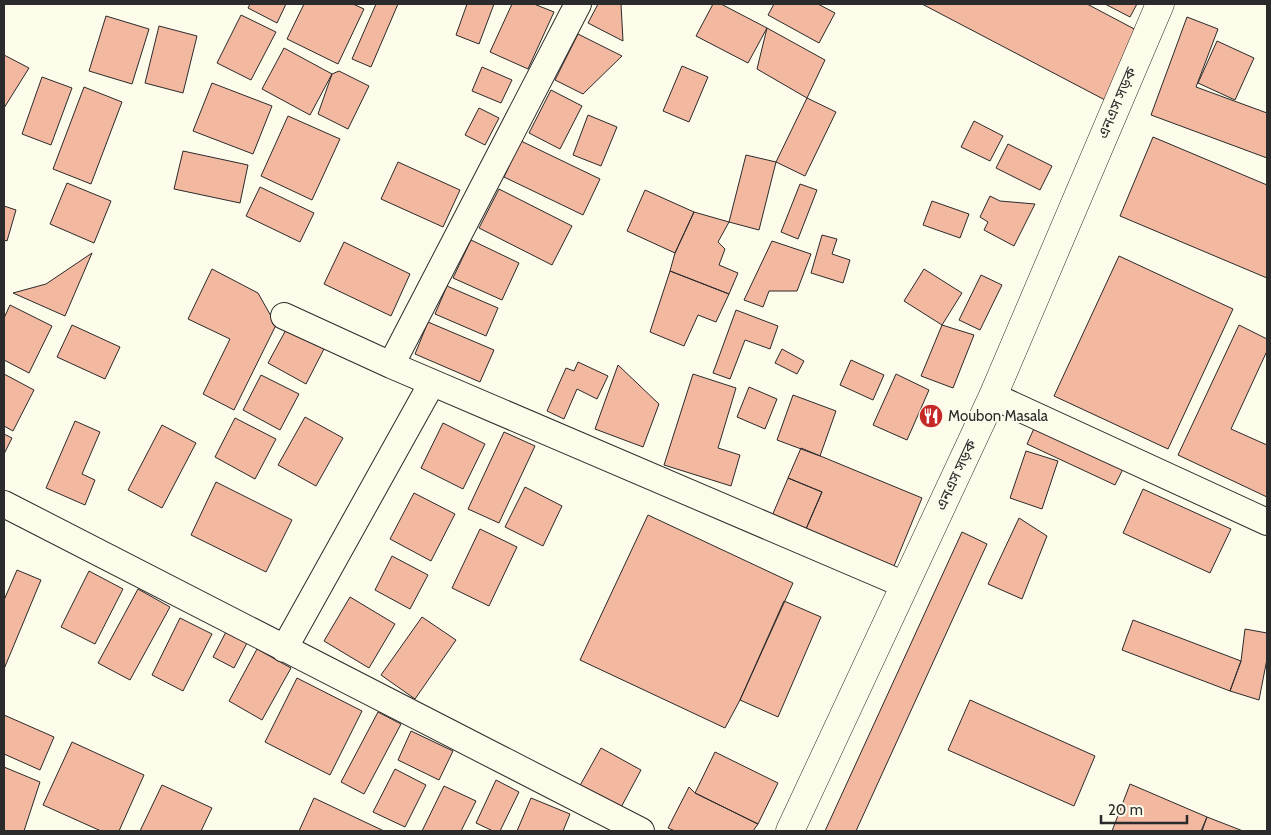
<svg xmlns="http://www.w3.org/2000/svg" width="1271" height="835" viewBox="0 0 1271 835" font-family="Cabin,'Noto Sans Bengali',sans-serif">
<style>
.building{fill:#f2b8a0;stroke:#2b2b2b}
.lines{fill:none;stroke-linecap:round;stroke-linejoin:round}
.minor-casing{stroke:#2b2b2b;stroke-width:28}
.secondary-casing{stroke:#2b2b2b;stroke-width:29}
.minor{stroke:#fdfbea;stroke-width:26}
.secondary{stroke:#fdfbea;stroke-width:28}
.labels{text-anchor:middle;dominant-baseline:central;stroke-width:4;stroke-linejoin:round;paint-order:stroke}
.street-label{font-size:15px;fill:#2b2b2b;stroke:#fdfbea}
.poi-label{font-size:15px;fill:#2b2b2b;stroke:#fdfbea;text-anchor:start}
</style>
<rect width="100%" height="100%" fill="#fdfbea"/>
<path class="building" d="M250,4H286L277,23L248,8Z
M304,4H353L364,9L338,64L287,39Z
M376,4H398L371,67L352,59Z
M467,4H494L479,44L456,35Z
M512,4H534L554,12L528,69L490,52Z
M598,4H621L623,41L588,23Z
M713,4H721L767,28L748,63L696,36Z
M774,4H818L835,13L819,43L768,15Z
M922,4H1087L1140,32L1105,100Z
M1105,4H1137L1130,17Z
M241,15L276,32L251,80L217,63Z
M106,16L149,29L132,84L89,71Z
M1187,17L1218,29L1196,87L1267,113V158L1151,115Z
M159,26L197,36L183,93L145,83Z
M767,28L825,60L807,98L757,69Z
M578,34L622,56L583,94L555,80Z
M1217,41L1254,58L1235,100L1198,83Z
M284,48L332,74L310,115L262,89Z
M4,55L29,68L4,108Z
M682,66L708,77L689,122L663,111Z
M482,67L512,80L501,103L472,91Z
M339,71L369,86L348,129L318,114L332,74Z
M42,77L72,88L51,145L22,134Z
M212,83L272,106L253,154L193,131Z
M84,87L122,102L91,184L53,169Z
M551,90L582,106L560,149L529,133Z
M807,98L836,112L805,176L776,162Z
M479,108L499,118L485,145L465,135Z
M588,115L617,127L601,166L573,155Z
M288,116L340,139L312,200L261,176Z
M974,121L1003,136L990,161L961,147Z
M1153,137L1267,185V278L1120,216Z
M521,141L600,179L583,215L504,177Z
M1008,144L1052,166L1040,190L996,168Z
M183,151L248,165L240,203L174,189Z
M746,155L776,162L759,230L729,222Z
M398,162L460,190L443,227L381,199Z
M67,183L111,201L94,243L50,224Z
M800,184L817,190L798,239L781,232Z
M260,187L314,213L300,242L246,216Z
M499,189L572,226L552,265L479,228Z
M645,190L694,212L675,253L627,231Z
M990,196L1000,201L1035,204L1014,246L984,230L988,222L980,217Z
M932,201L969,214L960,238L923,225Z
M4,206L16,210L7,241L4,240Z
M694,212L729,222L718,242L725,249L719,265L738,273L729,294L670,271L675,253Z
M822,235L837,239L832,254L850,260L843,283L811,273Z
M471,240L519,263L502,300L453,278Z
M772,241L811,254L797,291H769L763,307L744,300Z
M344,242L410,274L391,316L324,284Z
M92,253L65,316L13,293L46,284Z
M1119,256L1233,309L1168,449L1054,396Z
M212,269L258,293L276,325L234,410L203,394L230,339L188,319Z
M924,269L962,293L942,325L904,301Z
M670,271L729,294L716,322L698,315L684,346L650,332Z
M981,275L1002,285L980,330L959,320Z
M447,286L498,308L486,336L435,314Z
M10,305L52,326L29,373L4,360V318Z
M736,310L778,326L770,349L745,340L730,379L713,373Z
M428,322L494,350L480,382L415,354Z
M72,325L120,347L105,379L57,357Z
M942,325L974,335L953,388L921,376Z
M1239,325L1267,339V351L1231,429L1267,445V497L1178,455Z
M288,326L325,347L306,384L268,363Z
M782,349L804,361L797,374L775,363Z
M851,360L884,375L873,400L840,385Z
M578,362L608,376L597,399L577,389L564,419L547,411L566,368L574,371Z
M618,365L659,404L643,447L595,429Z
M4,374L34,390L13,431L4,426Z
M693,374L736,388L718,448L740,455L731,486L664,465Z
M896,374L929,390L907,440L873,425Z
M261,375L299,394L280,430L243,410Z
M749,387L777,399L765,429L737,417Z
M793,395L836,411L820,456L777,440Z
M305,417L343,438L316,486L278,465Z
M235,418L276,439L255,479L215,457Z
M75,421L100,432L82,474L95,480L85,505L46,488Z
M443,423L485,444L463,489L421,468Z
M1036,424L1125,465L1115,485L1027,444Z
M162,425L196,443L162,508L128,490Z
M504,432L535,446L499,523L468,509Z
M4,434L12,438L4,454Z
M801,448L922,498L894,566L806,529L822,492L788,478Z
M1026,451L1058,461L1042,509L1010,498Z
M788,478L822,492L806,529L772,516Z
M216,482L292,520L266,572L191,535Z
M525,487L562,506L543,546L505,527Z
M1143,489L1231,529L1210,573L1123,533Z
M414,493L455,514L431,561L390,539Z
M648,515L793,583L740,700L725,728L580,660Z
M1019,518L1047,536L1022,599L988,584Z
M480,529L517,547L489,606L452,588Z
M962,532L987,544L856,831H825Z
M392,556L428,575L410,609L375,590Z
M17,570L41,580L4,669V600Z
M89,571L123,589L95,644L61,627Z
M138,589L170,607L130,680L98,663Z
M350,597L395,624L369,668L324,641Z
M784,601L821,617L778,717L740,700Z
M422,617L456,640L415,699L381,675Z
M180,618L212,634L183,691L152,675Z
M1133,620L1241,661L1230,691L1122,650Z
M1245,629L1267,633V659L1259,700L1230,691L1241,661Z
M227,630L248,641L234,668L213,657Z
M257,649L291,668L262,720L229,701Z
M297,678L362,711L330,775L265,742Z
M970,700L1095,756L1074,806L948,750Z
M378,712L401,724L364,794L341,782Z
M4,715L54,737L40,770L4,754Z
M411,731L453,751L439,780L398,760Z
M72,742L144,775L119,831H101L43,805Z
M601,748L641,770L619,811L578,789Z
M715,752L778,783L758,824L695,793Z
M4,767L40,782L24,831H4Z
M395,769L426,785L405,827L373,812Z
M496,780L519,792L500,831H493L476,823Z
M1130,784L1207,817L1201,831H1112Z
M162,785L212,808L201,831H140Z
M444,786L476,801L461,831H422Z
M689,787L695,793L758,824L753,831H675L668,828Z
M314,798L384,831H299Z
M531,798L570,814L563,831H517Z
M1207,817L1243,831H1202Z"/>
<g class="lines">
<g class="minor-casing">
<path id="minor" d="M284,316L391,365L905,585
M391,365L578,4
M993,396L1267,522
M4,504L641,831
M284,649L432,383"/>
</g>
<g class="secondary-casing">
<path id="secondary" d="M790,831L993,396L1160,4"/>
</g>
<use href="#minor" class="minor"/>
<use href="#secondary" class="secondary"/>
</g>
<defs>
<g id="restaurant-disc" transform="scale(1.25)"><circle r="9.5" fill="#c62828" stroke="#fdfbea"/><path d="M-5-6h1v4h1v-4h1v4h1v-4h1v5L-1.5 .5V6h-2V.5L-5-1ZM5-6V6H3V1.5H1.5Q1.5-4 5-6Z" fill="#fff"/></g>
</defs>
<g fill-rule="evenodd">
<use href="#restaurant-disc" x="931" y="416"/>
</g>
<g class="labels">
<g class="street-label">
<text transform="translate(1117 103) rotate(-67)">এনএস সড়ক</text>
<text transform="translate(956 475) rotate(-65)">এনএস সড়ক</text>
</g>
<g class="poi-label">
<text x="948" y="416">Moubon Masala</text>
</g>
</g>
<rect width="1271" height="835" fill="none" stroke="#2b2b2b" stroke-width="10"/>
<path d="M1101 815v8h86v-8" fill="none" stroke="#2b2b2b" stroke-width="2.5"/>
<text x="1108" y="815" font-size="15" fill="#2b2b2b" stroke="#fdfbea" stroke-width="4" paint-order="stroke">20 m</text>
</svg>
